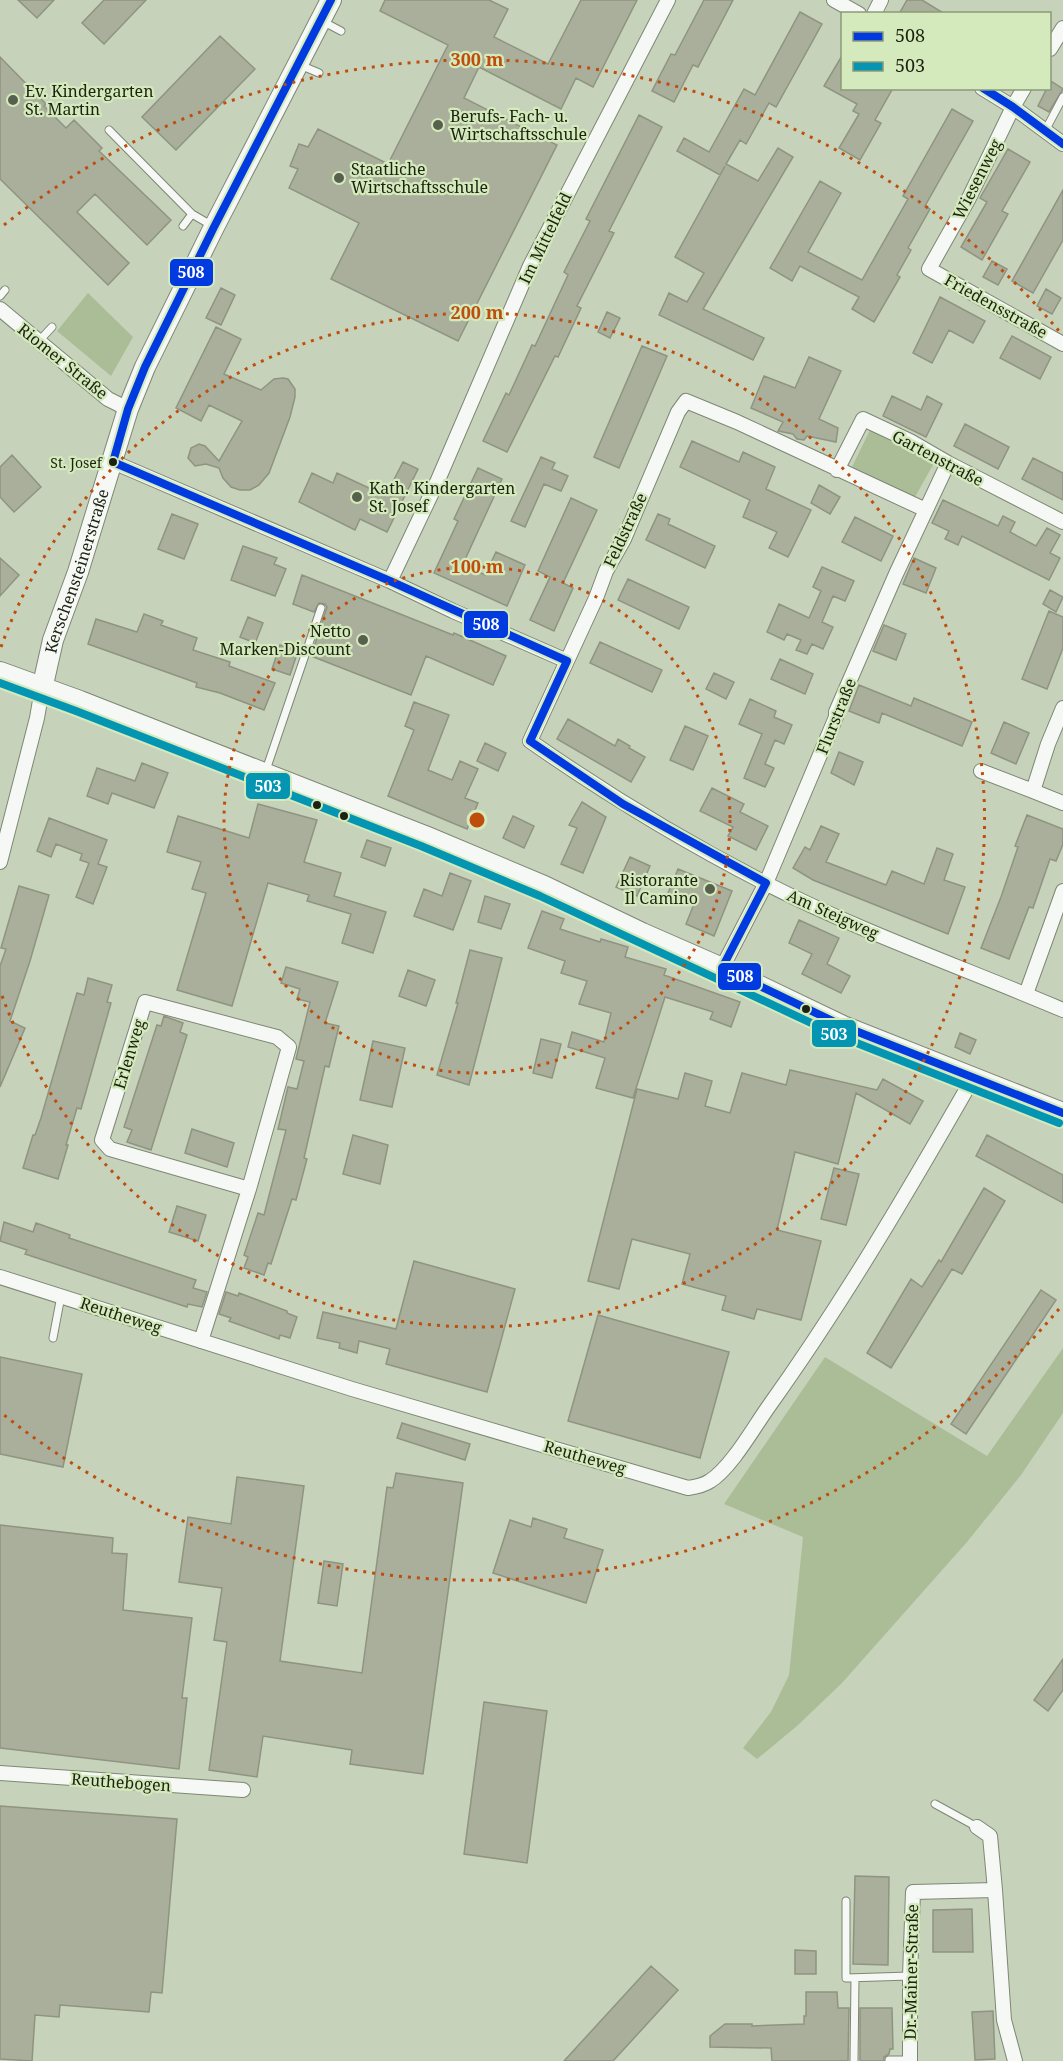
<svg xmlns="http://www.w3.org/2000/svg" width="1063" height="2061" viewBox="0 0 1063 2061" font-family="'Noto Serif',serif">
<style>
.green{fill:#abbd97}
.building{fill:#a9af9b;stroke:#8f9480;stroke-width:1.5}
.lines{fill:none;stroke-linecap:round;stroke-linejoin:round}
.lane-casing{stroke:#7e8774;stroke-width:9}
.street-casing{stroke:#7e8774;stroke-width:16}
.secondary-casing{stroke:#7e8774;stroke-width:22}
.lane{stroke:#f6f8f5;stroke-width:7}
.street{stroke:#f6f8f5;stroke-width:14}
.secondary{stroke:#f6f8f5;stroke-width:20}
.bus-1-casing{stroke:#d4eabc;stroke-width:12}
.bus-2-casing{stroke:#d4eabc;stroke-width:12}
.bus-1{stroke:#013adf;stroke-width:8}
.bus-2{stroke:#0495b2;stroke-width:8}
.ring{fill:none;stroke:#bf4e0d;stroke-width:3;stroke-dasharray:3 6}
.poi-dot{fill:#57604c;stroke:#d4eabc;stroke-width:2}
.bus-dot{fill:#1b2211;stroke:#d4eabc;stroke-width:2}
.labels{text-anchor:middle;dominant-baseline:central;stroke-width:4.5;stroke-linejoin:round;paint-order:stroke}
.bus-label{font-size:14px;fill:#1b2211;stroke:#d4eabc;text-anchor:end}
.poi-label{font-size:16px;fill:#1b2211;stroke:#d4eabc;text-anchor:start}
.street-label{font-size:16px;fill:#1b2211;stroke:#d4eabc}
.centre{fill:#bf4e0d;stroke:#d4eabc;stroke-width:3}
.ring-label{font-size:18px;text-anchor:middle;font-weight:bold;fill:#bf4e0d;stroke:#d4eabc;stroke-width:4.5;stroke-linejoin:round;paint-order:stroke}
.line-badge{stroke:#d4eabc;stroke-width:2}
.badge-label{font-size:16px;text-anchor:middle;font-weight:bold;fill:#fff}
</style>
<rect width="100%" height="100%" fill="#c6d2ba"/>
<path class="green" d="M88,293L133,337L111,376L57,331Z
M870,430L934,463L915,497L852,467Z
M1063,1348V1413L1021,1475L967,1542L842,1683L797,1726L757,1759L743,1748L771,1712L789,1675L803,1537L724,1504L825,1357L987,1456Z"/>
<path class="building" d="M18,0H54L37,18Z
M104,0H146L104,44L82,23Z
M385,0H489L508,9L494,37L548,64L581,0H637L593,87L576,78L561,109L479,67L464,98L557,145L458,341L331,279L359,223L289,188L298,169L290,166L299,144L308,147L318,129L388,164L448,45L380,11Z
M704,0H733L698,67L693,65L674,102L652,91L671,54L675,55Z
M907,0H922L945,14H899Z
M800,12L822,24L776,107L769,103L746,144L740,140L726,164L758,181L778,148L793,157L703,309L764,338L753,360L659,315L669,293L687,302L704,273L675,257L725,166L720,175L677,151L684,138L709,152L744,89L755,95Z
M220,36L255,69L176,150L142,117Z
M843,54V88H893L875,120L881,123L860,160L839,148L859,114L853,111L857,104L824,86Z
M0,57L46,104L44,106L66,128L74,120L102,148L99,151L171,220L147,245L95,194L77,212L129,263L108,285L0,179Z
M1051,81L1063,89L1049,112L1038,106L1047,88H1050Z
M952,109L973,121L925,206L930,209L908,248L911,250L897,275L900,277L874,322L852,309L859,297L800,266L792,281L770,268L820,181L841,193L808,252L862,280L908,199L903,196Z
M639,115L662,127L609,231L614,233L577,306L581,308L558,357L555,356L507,452L483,441L506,393L509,395L532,345L535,346L568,275L564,272L590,221L586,219Z
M1008,149L1030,162L1002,211L1008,214L982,260L961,247L987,202L980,198Z
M1063,190V240L1033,293L1012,281Z
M992,261L1007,269L998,285L983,277Z
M221,288L235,295L221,325L206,318Z
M1046,289L1061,298L1052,314L1037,306Z
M940,297L985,321L973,343L949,330L932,363L913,353Z
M607,312L620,318L610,338L598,332Z
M216,327L241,339L224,374L261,390L274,379L283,378L288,379L295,389V397L290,417L269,473L259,485L250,490H240L231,487L223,478L219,468L206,464L195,466L188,458L191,448L199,444L205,446L219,461L242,421L209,405L201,421L176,408Z
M1012,336L1051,357L1040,379L1000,358Z
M642,346L667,356L619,468L594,457Z
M809,357L841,371L819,419L838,428L836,442L807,436L804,440L797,439L793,434L778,431L783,422L751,408L764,376L795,388Z
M892,396L921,410L927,396L942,404L926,437L883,416Z
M965,424L1009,447L998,469L954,446Z
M692,441L739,462L743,452L775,467L766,489L811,510L788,557L769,548L777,532L743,517L750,500L680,467Z
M12,455L41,487L14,512L0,497V467Z
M541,457L555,463L552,469L568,476L561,491L544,484L525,527L511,521Z
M1033,458L1063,473V500L1022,479Z
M403,462L418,469L387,532L360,519L355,530L299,502L312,473L333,483L337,473L371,489L372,487L387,493Z
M478,468L502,479L463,564L485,575L496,552L525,565L507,606L434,573L458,521L454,519Z
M819,485L840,497L830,514L811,503Z
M571,498L597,510L563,583L573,588L554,631L530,620L550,577L538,571Z
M943,500L998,526L1003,516L1015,522L1010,532L1036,546L1047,528L1060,535L1050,553L1060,558L1049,580L962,536L958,545L945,539L949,531L932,523Z
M172,514L198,524L184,559L158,549Z
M658,514L670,519L668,524L715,546L705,568L646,540Z
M855,517L893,536L881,561L842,542Z
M243,546L277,558L274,564L286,569L275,596L231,580Z
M0,558L19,575L0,596Z
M914,558L936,568L926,593L903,584Z
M822,567L854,581L845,601L833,596L822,622L833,627L823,649L812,644L807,654L796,650L801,640L787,634L784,640L767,632L779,604L809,618L821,591L813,587Z
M302,575L453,635L454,633L506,656L493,685L426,656L411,695L311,656L327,607L325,604L319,603L314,612L293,604Z
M628,579L689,607L679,629L618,600Z
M1050,590L1063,597L1056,612L1043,604Z
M1049,611L1063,617V648L1047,689L1022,679Z
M144,614L163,621L161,625L197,638L193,650L230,662L229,666L275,683L264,710L220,693L196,687L197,683L88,644L96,619L137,632Z
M248,617L263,623L256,641H250L240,637Z
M884,625L906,634L896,660L873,651Z
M600,642L662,670L652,692L590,663Z
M280,645L298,651L290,675L272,669Z
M780,659L813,674L805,694L771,679Z
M714,673L734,682L726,699L706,689Z
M859,685L911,706L914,698L972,722L962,746L882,713L879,723L849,711Z
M750,699L776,711L774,717L792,725L784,744L775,740L765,764L774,768L765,787L744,778L762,734L739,724Z
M414,702L449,715L428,770L452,780L460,761L478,769L465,798L478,803L467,829L388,796L414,730L405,726Z
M568,719L615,746L618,739L630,746L629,748L645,757L631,782L557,739Z
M1004,722L1029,733L1016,764L991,753Z
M685,726L708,736L693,770L670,760Z
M485,743L506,753L498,771L477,761Z
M839,752L863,762L854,785L831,773Z
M142,763L168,773L154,808L112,793L108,804L87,796L97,768L135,781Z
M712,788L744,804L740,812L768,826L756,850L728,836L733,827L700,811Z
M582,802L606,817L583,873L561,864L577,828L569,825Z
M258,804L317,820L304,862L341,873L334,896L386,912L373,953L342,943L351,914L307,901L309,895L268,883L232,1006L177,990L206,893L192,889L201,862L167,852L178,816L249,838Z
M1027,815L1063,829V844L1056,861L1050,859L1033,908L1029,907L1009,959L981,948L1001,897L1018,847L1015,846Z
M513,816L534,826L524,848L503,838Z
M49,818L107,840L98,864L107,867L93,904L76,897L89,863L80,860L82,854L56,844L51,857L37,851Z
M821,826L839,834L826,862L886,885L892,871L924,884L937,848L953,854L944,880L965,887L948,934L813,880L793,868L805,847L810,850Z
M367,840L391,848L385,866L361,857Z
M630,857L650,866L637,896L616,887Z
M678,869L732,891L714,936L686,924L694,904L668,893Z
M450,873L471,881L453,930L414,916L424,889L442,896Z
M19,886L49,895L30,961L10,1021L25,1028L0,1087V966L6,949L1,948Z
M485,896L510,904L501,929L478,922Z
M542,911L564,919L560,929L600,942L601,939L628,947L625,957L666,969L664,975L740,1002L731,1027L710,1019L713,1012L665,997L633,1098L596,1088L605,1058L568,1047L572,1032L604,1042L611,1013L579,1004L587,981L561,973L565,961L528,948Z
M799,920L839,938L827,964L850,976L841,993L802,974L812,954L789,943Z
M470,950L502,958L469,1085L437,1075L458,1003H456Z
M286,967L338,982L325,1023L339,1026L329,1067L325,1066L304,1158L307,1159L296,1200L292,1199L271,1264L268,1263L264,1275L244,1268L248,1257L244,1255L258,1213L264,1215L286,1130L278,1129L288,1087L297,1089L304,1061L296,1059L310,1002L297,999L300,989L281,983Z
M408,970L435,980L426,1006L399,996Z
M88,978L112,985L107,1002L111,1003L81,1109L77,1108L66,1145H68L58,1179L23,1168L33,1135H35L41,1118L77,993L84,995Z
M164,1016L183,1023L180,1032L187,1035L151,1150L127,1142L132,1130L124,1127L157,1025L161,1026Z
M960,1033L976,1040L970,1054L955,1047Z
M541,1039L561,1044L552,1078L533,1073Z
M373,1041L405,1048L392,1107L360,1100Z
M790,1070L877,1090L883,1079L923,1101L910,1124L856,1093L838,1164L795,1152L777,1230L821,1241L801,1320L757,1309L754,1319L722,1310L726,1296L682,1284L690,1254L632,1239L619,1289L588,1281L637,1089L678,1099L685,1073L712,1081L705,1106L730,1113L742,1073L786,1085Z
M192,1129L234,1143L227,1167L185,1153Z
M353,1135L388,1145L380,1184L343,1174Z
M987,1135L1063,1175V1203L976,1156Z
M834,1168L859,1174L846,1225L821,1219Z
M984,1188L1005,1201L962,1274L952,1269L891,1368L867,1353L911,1279L922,1287L939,1260L941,1262Z
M177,1206L206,1215L198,1241L169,1232Z
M4,1222L33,1232L36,1223L70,1235L69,1238L196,1280L193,1288L207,1292L202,1307L188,1304L187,1307L25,1254L27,1250L0,1241Z
M414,1261L515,1289L487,1392L386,1364L390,1349L359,1341L357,1353L339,1348L340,1343L317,1338L323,1312L396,1329Z
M1041,1290L1056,1300L966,1434L951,1424Z
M226,1292L238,1296L239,1293L287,1311V1313L297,1317L290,1338L280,1335L279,1339L229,1321L231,1318L219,1314Z
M598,1315L729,1352L700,1458L568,1421Z
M0,1357L82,1374L63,1467L0,1454Z
M402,1423L470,1444L465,1460L397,1438Z
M396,1473L463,1483L423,1774L350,1764L352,1750L263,1736L257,1777L209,1770L227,1642L214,1640L222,1588L179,1582L188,1517L231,1524L237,1477L304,1486L280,1661L362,1673L387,1487L393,1488Z
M533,1518L567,1529L564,1538L603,1550L586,1603L493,1573L510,1520L531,1527Z
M0,1525L113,1538L112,1553L127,1554L123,1610L192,1618L182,1698H187L179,1769L0,1748Z
M324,1561L343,1564L337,1606L318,1603Z
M1063,1659V1690L1048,1711L1034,1700Z
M484,1702L547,1711L527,1863L464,1854Z
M0,1806L177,1819L162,1993L151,1992L149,2012L60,2005L59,2017L35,2015L32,2061L0,2059Z
M855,1876L889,1877L888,1965L853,1964Z
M972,1909L973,1952H933V1910Z
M795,1950L816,1951V1974H795Z
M651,1966L678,1990L613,2061H564Z
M806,1992H837L838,2008H849L848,2061H772L771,2048L710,2047V2036L725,2024H752V2026L804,2024V2016H806Z
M860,2008H892L893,2049H890L889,2054L884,2057V2061H860Z
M993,2011L995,2059L975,2060L972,2012Z"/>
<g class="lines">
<g class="lane-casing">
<path id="lane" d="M322,21L341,31
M300,65L319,73
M109,130L192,214
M1045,131L1063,97
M183,226L192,214L211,225
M0,296L5,290
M39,341L52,327
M265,773L321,608
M53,1338L61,1296
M935,1804L977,1827
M846,1901V1978L910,1976
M889,2060H910
M854,2061L855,1978"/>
</g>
<g class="street-casing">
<path id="street" d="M834,0L859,14
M874,14L881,0
M1050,49L1063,28
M982,88L1013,107L1063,144
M1024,88L1013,107L969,198L929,269L1063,344
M0,309L108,399L128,409
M113,462L390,581L453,611L567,661L530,741C606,794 683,841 765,883C861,932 964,968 1063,1010
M837,470L863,419L910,441L948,463L1063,522
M390,581L438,480L530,266L668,0
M567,661L596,598L606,571L624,539L678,412L686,401L737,422L926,510
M1063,708L1048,744L1033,791L1063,803
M981,771L1033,791
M0,862L37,718L42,689
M722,968L766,883L836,717V712L896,574L948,463
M1026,994L1063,891
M0,1277L352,1389L688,1488C695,1487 704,1485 710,1481C731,1468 754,1427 769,1406C844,1301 909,1190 973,1078
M201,1341L249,1189L289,1047L277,1037L145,1002L102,1140L110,1149L249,1189
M0,1773L243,1790
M977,1827L990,1836L995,1890
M910,2061V1976L913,1892L995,1890L1004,2020L1015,2061"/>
</g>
<g class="secondary-casing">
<g id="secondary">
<path d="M0,672L80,701L425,836L544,886L642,933L722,968L843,1026L1063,1113"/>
<path id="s1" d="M42,689L53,640L78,572L128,409L145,367L214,227L331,0"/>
</g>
</g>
<use href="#lane" class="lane"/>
<use href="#street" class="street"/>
<use href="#secondary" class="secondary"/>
<g class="bus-1-casing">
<path id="bus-1" d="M331,0L214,227L145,367L128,409L113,462L390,581L567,661L530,741L623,804L766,883L722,968L843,1026L1063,1113
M983,88L1013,107L1063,144"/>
</g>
<g class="bus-2-casing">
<path id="bus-2" d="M0,683L76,711L421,846L540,896L839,1036L1059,1123"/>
</g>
<use href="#bus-1" class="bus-1"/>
<use href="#bus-2" class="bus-2"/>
</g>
<g class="ring">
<circle cx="477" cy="820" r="253"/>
<path d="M1 647A507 507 0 1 1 1 993"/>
<path d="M1059 1309A760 760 0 0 1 4 1415M4 225A760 760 0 0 1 1059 331"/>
</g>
<g class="poi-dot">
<circle cx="13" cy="100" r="6"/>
<circle cx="438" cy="125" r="6"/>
<circle cx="339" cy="178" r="6"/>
<circle cx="357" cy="497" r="6"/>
<circle cx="363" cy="640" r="6"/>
<circle cx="710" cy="889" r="6"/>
</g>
<g class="bus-dot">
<circle cx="113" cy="462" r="5"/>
<circle cx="317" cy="805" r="5"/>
<circle cx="344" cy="816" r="5"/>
<circle cx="806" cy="1009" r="5"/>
</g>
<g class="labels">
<g class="bus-label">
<text x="102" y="462">St. Josef</text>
</g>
<g class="poi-label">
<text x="25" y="91">Ev. Kindergarten<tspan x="25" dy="18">St. Martin</tspan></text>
<text x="450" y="116">Berufs- Fach- u.<tspan x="450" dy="18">Wirtschaftsschule</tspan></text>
<text x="351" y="169">Staatliche<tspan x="351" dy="18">Wirtschaftsschule</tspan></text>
<text x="369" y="488">Kath. Kindergarten<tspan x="369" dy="18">St. Josef</tspan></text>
<text x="351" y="631" text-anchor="end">Netto<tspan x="351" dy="18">Marken-Discount</tspan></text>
<text x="698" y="880" text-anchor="end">Ristorante<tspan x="698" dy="18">Il Camino</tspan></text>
</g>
<g class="street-label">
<text transform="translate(977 179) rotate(-63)">Wiesenweg</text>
<text transform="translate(545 238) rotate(-64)">Im Mittelfeld</text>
<text transform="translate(996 306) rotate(29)">Friedensstraße</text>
<text transform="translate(63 361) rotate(39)">Riomer Straße</text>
<text transform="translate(938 458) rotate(28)">Gartenstraße</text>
<text transform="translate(625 530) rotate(-65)">Feldstraße</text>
<text stroke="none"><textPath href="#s1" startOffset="123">Kerschensteinerstraße</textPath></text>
<text transform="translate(836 716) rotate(-68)">Flurstraße</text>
<text transform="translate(833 914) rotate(24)">Am Steigweg</text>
<text transform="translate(129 1054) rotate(-73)">Erlenweg</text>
<text transform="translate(121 1315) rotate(18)">Reutheweg</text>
<text transform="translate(585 1457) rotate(16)">Reutheweg</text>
<text transform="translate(121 1782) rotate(4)">Reuthebogen</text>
<text transform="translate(911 1972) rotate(-89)">Dr.-Mainer-Straße</text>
</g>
</g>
<circle cx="477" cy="820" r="9" class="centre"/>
<g class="ring-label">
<text x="477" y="66">300 m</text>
<text x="477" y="319">200 m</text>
<text x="477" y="573">100 m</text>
</g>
<g class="line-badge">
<rect x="169" y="258" width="45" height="29" rx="6" fill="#013adf"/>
<rect x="463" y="610" width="46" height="29" rx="6" fill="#013adf"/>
<rect x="245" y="772" width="46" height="28" rx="6" fill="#0495b2"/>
<rect x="717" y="962" width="45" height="29" rx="6" fill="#013adf"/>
<rect x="811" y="1019" width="46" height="29" rx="6" fill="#0495b2"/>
</g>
<g class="badge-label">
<text x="191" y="278">508</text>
<text x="486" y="630">508</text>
<text x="268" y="792">503</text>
<text x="740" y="982">508</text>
<text x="834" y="1040">503</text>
</g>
<rect x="841" y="12" width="210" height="78" fill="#d4eabc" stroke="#8a9a78" stroke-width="1.5"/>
<rect x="853" y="32" width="30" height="9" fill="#013adf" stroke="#8a9a78" stroke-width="1.5"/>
<text x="895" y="42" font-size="18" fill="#1b2211">508</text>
<rect x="853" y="62" width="30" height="9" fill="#0495b2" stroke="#8a9a78" stroke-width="1.5"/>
<text x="895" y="72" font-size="18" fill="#1b2211">503</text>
</svg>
